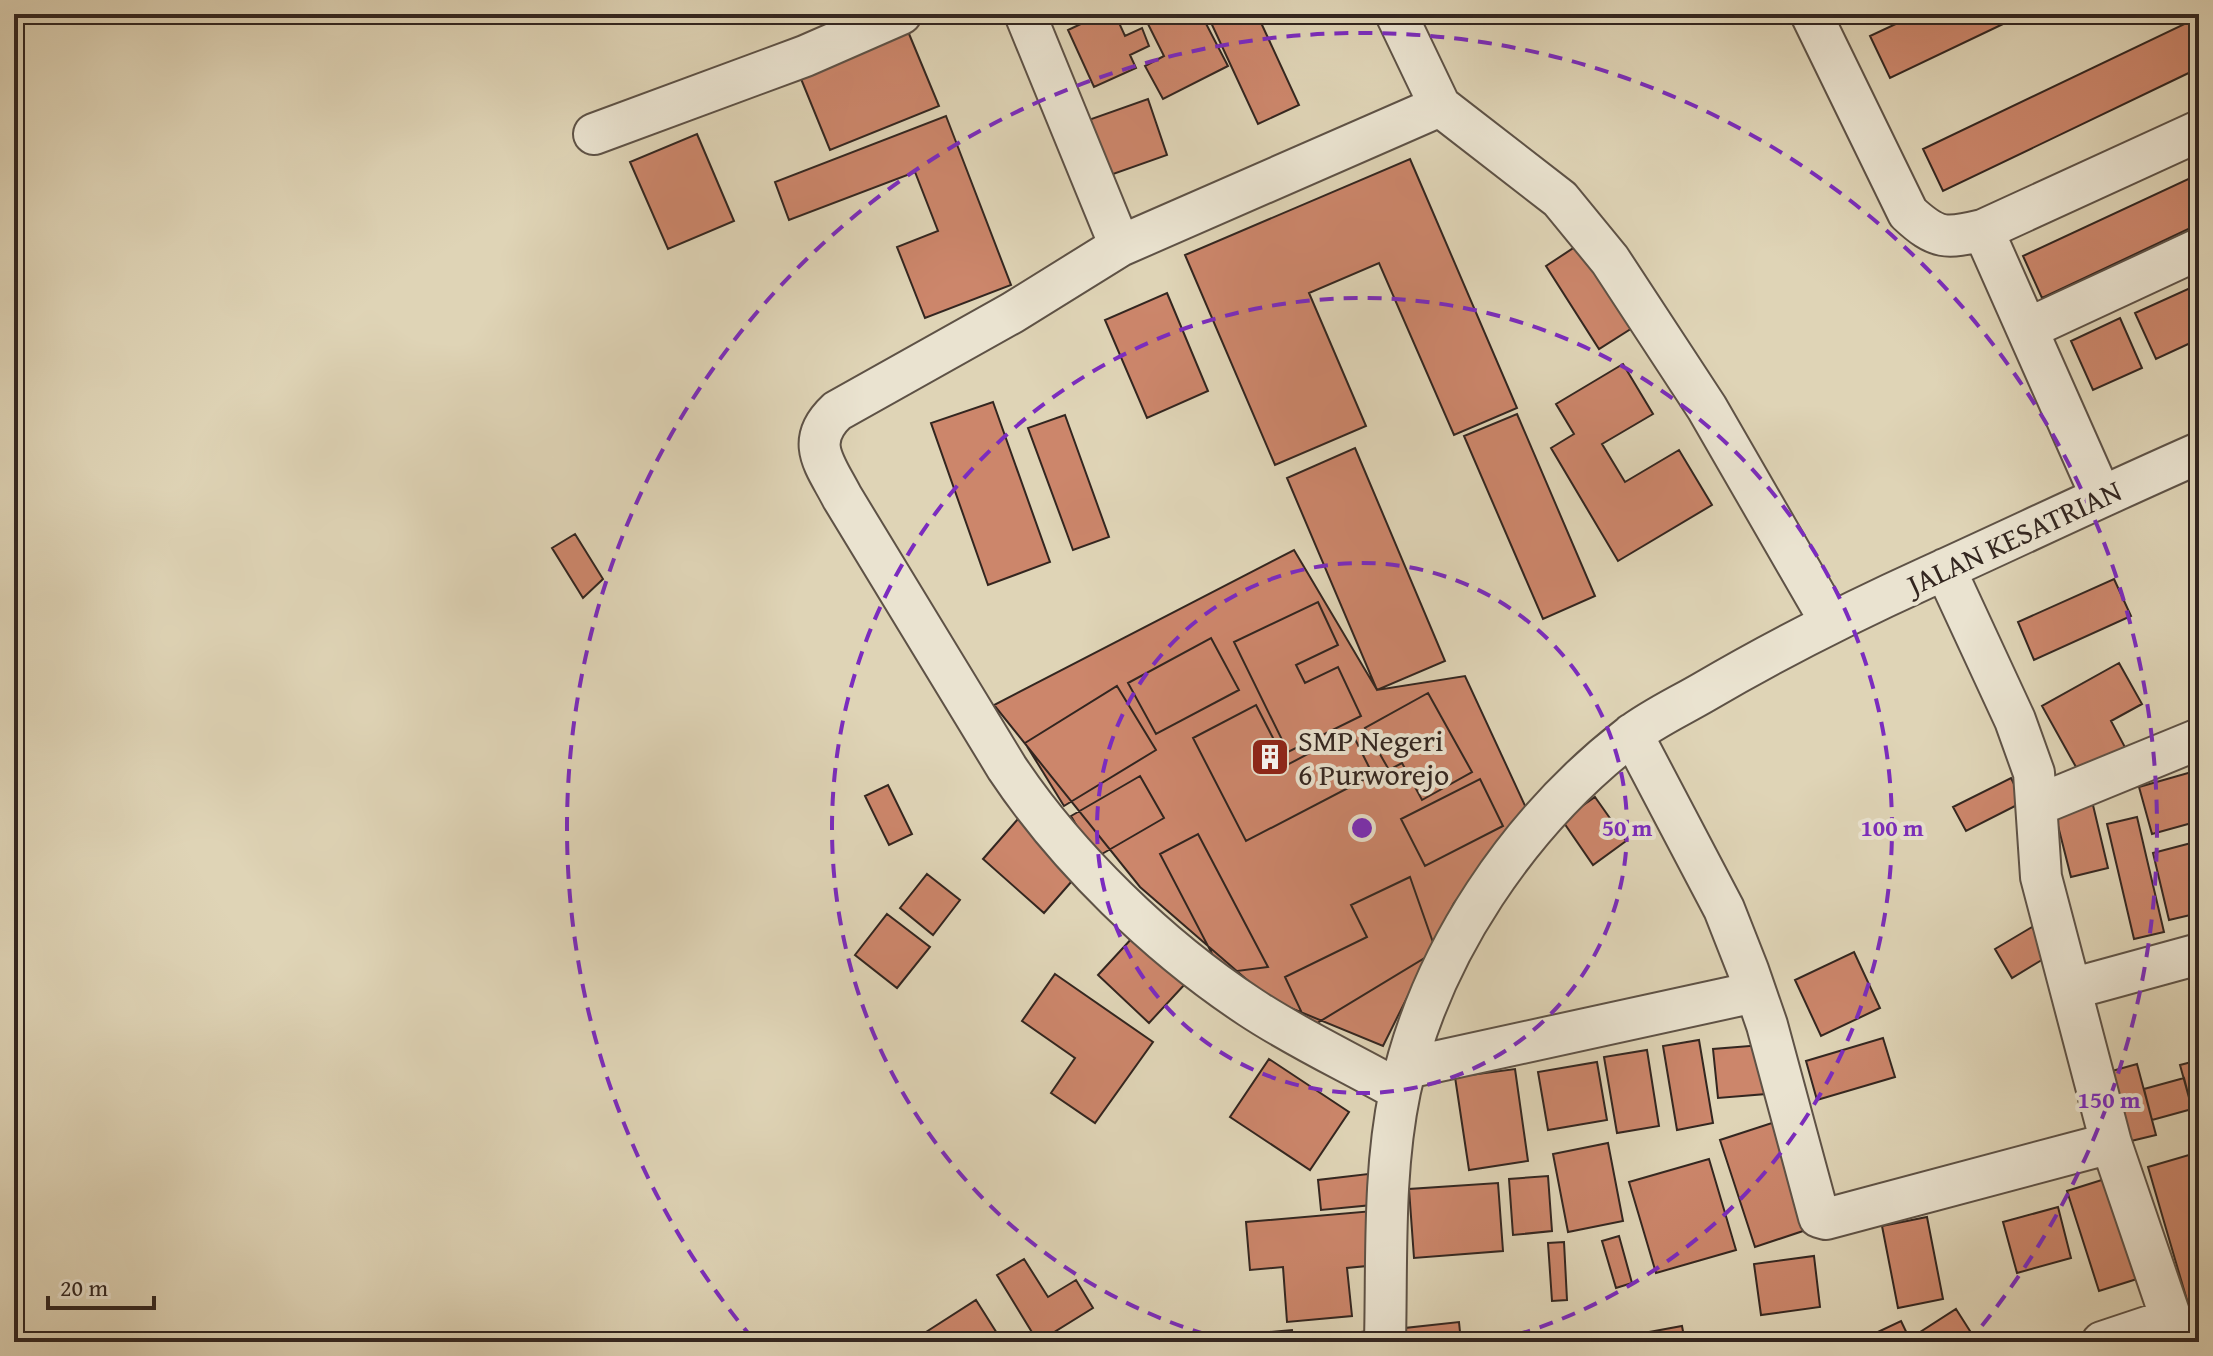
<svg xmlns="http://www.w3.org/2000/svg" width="2213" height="1356" viewBox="0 0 2213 1356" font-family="'Gentium Book Plus',serif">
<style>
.building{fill:#cc866b;stroke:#332620;stroke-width:2}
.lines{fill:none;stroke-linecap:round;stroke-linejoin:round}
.minor-casing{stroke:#5e5246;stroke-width:44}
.minor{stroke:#eae3d0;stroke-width:40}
.ring{fill:none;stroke:#7b2cbf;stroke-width:4;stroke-dasharray:14 10}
.labels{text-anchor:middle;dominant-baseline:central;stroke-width:8;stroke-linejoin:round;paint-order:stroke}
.street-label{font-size:30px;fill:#332620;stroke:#eae3d0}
.poi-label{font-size:30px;fill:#332620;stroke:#eae3d0;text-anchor:start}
.centre{fill:#7b2cbf;stroke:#eae3d0;stroke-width:4}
.ring-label{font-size:24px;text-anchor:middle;font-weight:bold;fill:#7b2cbf;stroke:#eae3d0;stroke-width:8;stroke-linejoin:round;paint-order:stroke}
</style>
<rect width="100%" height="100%" fill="#dfd4b6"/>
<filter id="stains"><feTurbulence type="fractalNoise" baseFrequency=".0025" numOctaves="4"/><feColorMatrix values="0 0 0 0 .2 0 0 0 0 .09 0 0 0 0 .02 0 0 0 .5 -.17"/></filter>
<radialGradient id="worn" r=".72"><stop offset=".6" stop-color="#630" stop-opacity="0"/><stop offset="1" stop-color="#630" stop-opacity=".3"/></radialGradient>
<path class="building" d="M1102,14H1115L1125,36L1142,28L1149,46L1130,55L1136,68L1094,87L1068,30Z
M1143,14H1201L1228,66L1163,99L1145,66L1164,56Z
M1207,14H1257L1299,105L1258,124Z
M1917,14H2024L1890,78L1870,36Z
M2199,17V68L1943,191L1923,149Z
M907,29L939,106L830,150L799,74Z
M1148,99L1167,155L1099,179L1080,123Z
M946,116L1011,285L925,318L897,247L938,231L915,172L789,220L775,182Z
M697,134L734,221L668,249L630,162Z
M1410,159L1517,408L1454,435L1379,263L1309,293L1366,426L1275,465L1185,255Z
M2199,174V224L2042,298L2023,256Z
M1584,241L1637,325L1599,349L1546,266Z
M2199,284V339L2156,359L2135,313Z
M1167,293L1208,391L1147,418L1105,320Z
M2120,318L2142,368L2093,390L2071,341Z
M1623,364L1653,414L1602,444L1625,482L1679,450L1712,505L1618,561L1551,448L1574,434L1556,404Z
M993,402L1050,562L988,585L931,423Z
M1517,414L1595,596L1543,619L1464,436Z
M1065,415L1109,537L1073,550L1028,428Z
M1355,448L1445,661L1377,690L1287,478Z
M575,534L603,579L583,598L552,548Z
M1294,550L1377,690L1465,676L1527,810L1454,903L1383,1046L1269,999L1140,887L994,705Z
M2114,579L2131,616L2034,660L2018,622Z
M1318,602L1338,645L1296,665L1305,683L1338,667L1361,716L1288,752L1234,642Z
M1211,638L1239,690L1156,734L1128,683Z
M2119,663L2142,704L2111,721L2127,751L2081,776L2042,706Z
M1117,686L1156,750L1064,806L1025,743Z
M1428,693L1472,772L1422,800L1402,763L1389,770L1365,728Z
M1256,705L1287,765L1351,731L1373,775L1246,841L1193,738Z
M2195,771L2199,821L2152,834L2139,787Z
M1140,776L1164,818L1095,858L1071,816Z
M2011,778L2023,802L1966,831L1953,807Z
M1480,779L1503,826L1425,866L1401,819Z
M888,785L912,834L889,845L865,796Z
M1595,797L1626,841L1593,865L1562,820Z
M2092,801L2108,868L2071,877L2054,810Z
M2137,817L2164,932L2134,939L2107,824Z
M1018,819L1079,873L1044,913L983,859Z
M1198,834L1268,967L1222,973L1160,854Z
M2195,842L2199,858V913L2169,920L2153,853Z
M927,874L960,900L933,935L900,908Z
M1410,877L1436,951L1309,1028L1285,977L1367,937L1351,905Z
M887,914L930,947L897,988L855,955Z
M2032,927L2050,955L2012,978L1995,949Z
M1134,936L1185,984L1149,1023L1098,975Z
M1854,952L1880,1008L1821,1036L1795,980Z
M1055,974L1153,1042L1095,1123L1051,1093L1075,1058L1022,1021Z
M1883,1038L1895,1077L1817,1100L1806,1061Z
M1699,1040L1713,1123L1677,1130L1663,1046Z
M1762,1045L1766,1094L1718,1098L1713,1049Z
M1647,1050L1659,1126L1617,1133L1604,1057Z
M1269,1059L1349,1112L1310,1170L1230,1117Z
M2199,1060V1134L2180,1065Z
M1597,1062L1607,1120L1548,1130L1538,1072Z
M2137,1064L2156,1135L2131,1141L2112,1071Z
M1515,1069L1528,1161L1469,1170L1455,1077Z
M2184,1078L2192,1109L2152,1120L2144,1089Z
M1775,1122L1809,1229L1755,1247L1720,1140Z
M1608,1143L1623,1221L1568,1232L1553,1154Z
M2199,1152V1304L2189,1307L2148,1167Z
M1709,1159L1736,1250L1656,1273L1629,1182Z
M1368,1174L1372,1205L1321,1210L1318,1180Z
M1548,1176L1552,1231L1513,1235L1509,1179Z
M2108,1178L2140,1278L2099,1291L2067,1191Z
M1498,1183L1503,1251L1414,1258L1409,1189Z
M2058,1207L2071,1258L2017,1273L2003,1222Z
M1373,1211L1377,1265L1347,1268L1352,1316L1287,1322L1283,1267L1250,1270L1246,1222Z
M1927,1217L1943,1299L1898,1308L1882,1226Z
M1619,1236L1632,1283L1616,1288L1602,1241Z
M1564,1242L1567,1300L1552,1301L1548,1243Z
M1814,1256L1820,1307L1761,1315L1754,1264Z
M1024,1259L1048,1297L1076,1280L1093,1308L1038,1342L997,1275Z
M976,1300L1000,1338L994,1342H932L926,1332Z
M1956,1309L1977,1342H1922L1917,1334Z
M1901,1321L1911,1342H1865L1863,1339Z
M1459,1322L1461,1342H1406L1405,1328Z
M1682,1326L1685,1342H1628L1627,1336Z
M1292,1330L1293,1342H1201L1200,1338Z
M1368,1331L1370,1342H1311V1338Z"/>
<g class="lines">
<g class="minor-casing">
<path id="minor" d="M1025,14L1120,246
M1396,14L1440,106L1560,199L1610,260L1707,408L1830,621
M1811,14L1908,213C1937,240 1946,239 1983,230L2199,131
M594,134L805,56L901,14
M1983,230L2101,496
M2027,329L2199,249
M1632,734L1724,909L1748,970L1767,1025L1819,1217L1826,1219L2111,1143L2041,877L2034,773L2015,720L1945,569
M2038,805L2199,739
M2071,989L2199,954
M1407,1068L1755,992
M1400,1091C1351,1063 1298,1039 1250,1007C1159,947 1067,858 1007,768L842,497C825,464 804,442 837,411L1012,313L1120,246L1440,106
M2111,1143L2179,1342
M1385,1342C1387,1259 1383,1172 1400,1091C1430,953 1519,822 1630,736C1652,719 1680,706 1704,692C1777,649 1851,612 1928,577C2018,536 2108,493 2199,453
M2102,1342L2171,1319"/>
</g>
<use href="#minor" class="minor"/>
</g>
<g class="ring">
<circle cx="1362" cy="828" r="265"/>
<path d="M1229 1341A530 530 0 1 1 1495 1341"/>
<path d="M753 1339A795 795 0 1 1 1971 1339"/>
</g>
<defs>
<g id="building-square" transform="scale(2)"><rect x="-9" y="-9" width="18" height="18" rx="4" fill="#8f2418" stroke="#eae3d0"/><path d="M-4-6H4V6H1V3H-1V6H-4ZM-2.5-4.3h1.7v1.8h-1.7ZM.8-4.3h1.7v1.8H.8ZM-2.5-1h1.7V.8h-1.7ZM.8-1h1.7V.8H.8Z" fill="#fff"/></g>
</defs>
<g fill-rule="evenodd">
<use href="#building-square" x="1270" y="757"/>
</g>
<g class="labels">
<g class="street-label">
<text transform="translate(2014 537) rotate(-25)">JALAN KESATRIAN</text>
</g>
<g class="poi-label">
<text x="1298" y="740">SMP Negeri<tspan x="1298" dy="34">6 Purworejo</tspan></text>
</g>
</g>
<circle cx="1362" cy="828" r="12" class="centre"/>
<g class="ring-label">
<text x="1627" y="836">50 m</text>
<text x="1892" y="836">100 m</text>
<text x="2109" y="1108">150 m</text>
</g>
<rect width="2213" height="1356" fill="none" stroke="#dfd4b6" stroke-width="48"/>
<rect x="16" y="16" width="2181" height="1324" fill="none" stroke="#332620" stroke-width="4"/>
<rect x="24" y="24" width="2165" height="1308" fill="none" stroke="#332620" stroke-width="2"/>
<path d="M48 1296v12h106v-12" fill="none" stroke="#332620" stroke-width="4"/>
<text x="60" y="1296" font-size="24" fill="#332620" stroke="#eae3d0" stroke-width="6" paint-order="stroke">20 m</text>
<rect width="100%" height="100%" filter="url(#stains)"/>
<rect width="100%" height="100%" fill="url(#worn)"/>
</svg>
